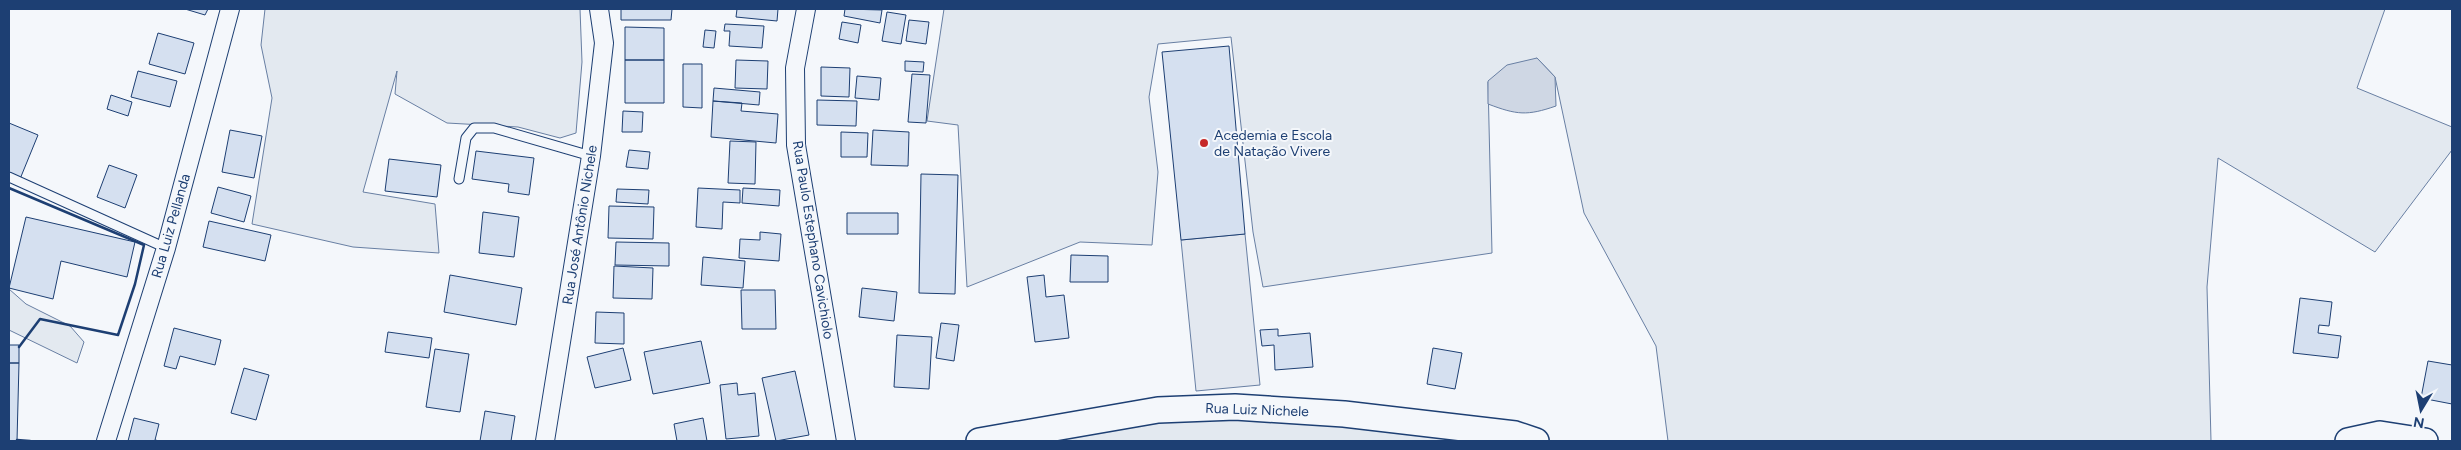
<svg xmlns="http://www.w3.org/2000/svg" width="2461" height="450" viewBox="0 0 2461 450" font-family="Figtree,sans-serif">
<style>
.green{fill:#e3e9f0;stroke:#687fa3}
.parking{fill:#e3e8f0;stroke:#687fa3}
.water{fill:#cfd7e4;stroke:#687fa3}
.building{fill:#d5e0f0;stroke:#1d3f73}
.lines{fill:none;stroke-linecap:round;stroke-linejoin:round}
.lane-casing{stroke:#1d3f73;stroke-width:11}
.street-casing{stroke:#1d3f73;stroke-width:20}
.secondary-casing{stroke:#1d3f73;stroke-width:28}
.lane{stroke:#f4f7fb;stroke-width:9}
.street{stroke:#f4f7fb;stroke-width:18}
.secondary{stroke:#f4f7fb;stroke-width:25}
.wall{stroke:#1d3f73;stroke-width:2.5}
.poi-dot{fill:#c62828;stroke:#f4f7fb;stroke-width:2}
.labels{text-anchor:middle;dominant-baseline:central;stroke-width:4;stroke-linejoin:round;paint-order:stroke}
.poi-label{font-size:14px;fill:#1d3f73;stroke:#f4f7fb;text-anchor:start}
.street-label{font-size:14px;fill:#1d3f73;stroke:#f4f7fb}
</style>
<rect width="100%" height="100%" fill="#f4f7fb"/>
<path class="green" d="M265,9H580L582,62L576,133L560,138L518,127L447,123L395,94L397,71L363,192L435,204L439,253L353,247L252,224L272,98L261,45Z
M944,9H2385L2357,88L2452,127V150L2375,252L2218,158L2207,287L2211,441H1668L1656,346L1584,213L1555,77L1537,58L1488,82L1492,253L1263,287L1253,232L1231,37L1158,44L1149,97L1158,172L1152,245L1080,242L967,287L958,125L927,121Z
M9,289L26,304L70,326L84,342L77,363L9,330Z
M1239,415L1500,441H1037L1148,421Z"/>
<path class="parking" d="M1245,234L1260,385L1196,391L1181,240Z"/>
<path class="water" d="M1537,58L1555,77L1556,106C1527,116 1517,115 1488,104V81L1507,65Z"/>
<path class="building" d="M185,9H208L205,15Z
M621,9H672L671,20H621Z
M737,9H778L777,21L736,17Z
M845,9L882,10L880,23L844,16Z
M887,12L906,15L901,44L882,41Z
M909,20L929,22L926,44L906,41Z
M842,22L861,25L858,43L839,39Z
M725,24L764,26L762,48L729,46L730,31H724Z
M625,27L664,28V60H625Z
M705,30L716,31L714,48L703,47Z
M158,33L194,43L185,74L149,64Z
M1229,46L1245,234L1181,240L1162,52Z
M625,60H664V103H625Z
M736,60L768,61L767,89L735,88Z
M905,61L924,62L923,72L905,71Z
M683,64H702V108L683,107Z
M821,67L850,68L849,97L821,96Z
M138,71L177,81L170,107L131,97Z
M912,74L930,75L926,123L908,122Z
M857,76L881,78L879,100L855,98Z
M714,88L760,92L759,105L713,101Z
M111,95L132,102L128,116L107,109Z
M817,100L857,101L856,126L817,125Z
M713,101L742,103L741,111L778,114L776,143L711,137Z
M623,111L643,112L642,132H622Z
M9,123L38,135L20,179L9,174Z
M230,130L262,136L254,178L222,172Z
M873,130L909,132L908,166L871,165Z
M841,132L868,133L867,157H841Z
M730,141L756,142L755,184L728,183Z
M629,150L650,152L648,169L626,167Z
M476,151L534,158L529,195L508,192L509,184L472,179Z
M389,159L441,165L437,197L385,191Z
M109,165L137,175L125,208L97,197Z
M921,174L958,175L955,294L919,293Z
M218,187L251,196L244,222L211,213Z
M698,188L740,190V203L723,202L722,229L696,227Z
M743,188L780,190L779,206L742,203Z
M617,189L649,190L648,204L616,202Z
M609,206L654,207L653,239L608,238Z
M483,212L519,217L514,257L479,253Z
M847,213H898V234H847Z
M26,217L135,242L127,277L61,261L53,299L9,288Z
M209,221L271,235L265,261L203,247Z
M760,232L781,234L779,261L739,258L740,239L760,240Z
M616,242L669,243V266L615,265Z
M1071,255L1108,256V282H1070Z
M703,257L745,261L743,288L701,285Z
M614,266L653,268L652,299L613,298Z
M450,275L522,288L516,325L444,312Z
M1044,275L1046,297L1064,295L1069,338L1035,342L1027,277Z
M862,288L897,292L894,321L859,317Z
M741,290H775L776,329H742Z
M2300,298L2332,302L2329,326L2319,325L2318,333L2341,336L2338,358L2293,353Z
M596,312L624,313V344L595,343Z
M941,323L959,325L954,361L936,358Z
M174,328L221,340L215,365L180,356L176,369L164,366Z
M1278,329V336L1310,333L1313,367L1275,370L1274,345L1262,346L1260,330Z
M388,332L432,338L429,358L385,352Z
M897,335L932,337L929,389L894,387Z
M701,341L710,383L653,394L644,352Z
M9,345H19V363H9Z
M623,348L631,380L595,388L587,357Z
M1433,348L1462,353L1455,389L1427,384Z
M435,349L469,354L460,412L426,407Z
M2428,361L2452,365V404L2421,398Z
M9,363H19L17,441H9Z
M244,368L269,375L256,420L231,413Z
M795,371L809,435L776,441L762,378Z
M737,383L738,395L755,393L759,436L726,439L720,385Z
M485,411L515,416L511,441H480Z
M134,418L159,424L155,440L160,441H128Z
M703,418L707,441H677L674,424Z"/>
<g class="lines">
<g class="lane-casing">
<path id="lane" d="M9,177L166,248
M459,179L466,138L474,128H494L591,156"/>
</g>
<g class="street-casing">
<path id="street" d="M806,9L795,68L796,145L846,441
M106,441L166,248L230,9
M545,441L591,156L604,43L599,9"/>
</g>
<g class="secondary-casing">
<path id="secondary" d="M979,441L1158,410L1235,407L1344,414L1515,434L1536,441
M2348,441L2380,434L2425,441"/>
</g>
<use href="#lane" class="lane"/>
<use href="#street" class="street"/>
<use href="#secondary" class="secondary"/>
<path class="wall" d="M9,188L144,245L135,284L118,335L40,319L19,347
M17,440L30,441"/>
</g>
<circle class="poi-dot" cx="1204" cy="143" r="5"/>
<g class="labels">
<g class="poi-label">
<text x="1214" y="135">Acedemia e Escola<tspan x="1214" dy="16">de Natação Vivere</tspan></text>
</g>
<g class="street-label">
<text transform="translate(580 225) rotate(-81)">Rua José Antônio Nichele</text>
<text transform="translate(171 226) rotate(-74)">Rua Luiz Pellanda</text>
<text transform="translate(813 240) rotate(81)">Rua Paulo Estephano Cavichiolo</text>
<text transform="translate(1257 410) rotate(2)">Rua Luiz Nichele</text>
</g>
</g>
<rect width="2461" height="450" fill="none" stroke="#1d3f73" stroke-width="20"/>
<g transform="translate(2421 410) rotate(190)" stroke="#f4f7fb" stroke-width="4" paint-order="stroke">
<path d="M0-4L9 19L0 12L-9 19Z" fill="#1d3f73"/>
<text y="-8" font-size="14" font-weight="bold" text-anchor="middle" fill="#1d3f73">N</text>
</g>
</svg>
